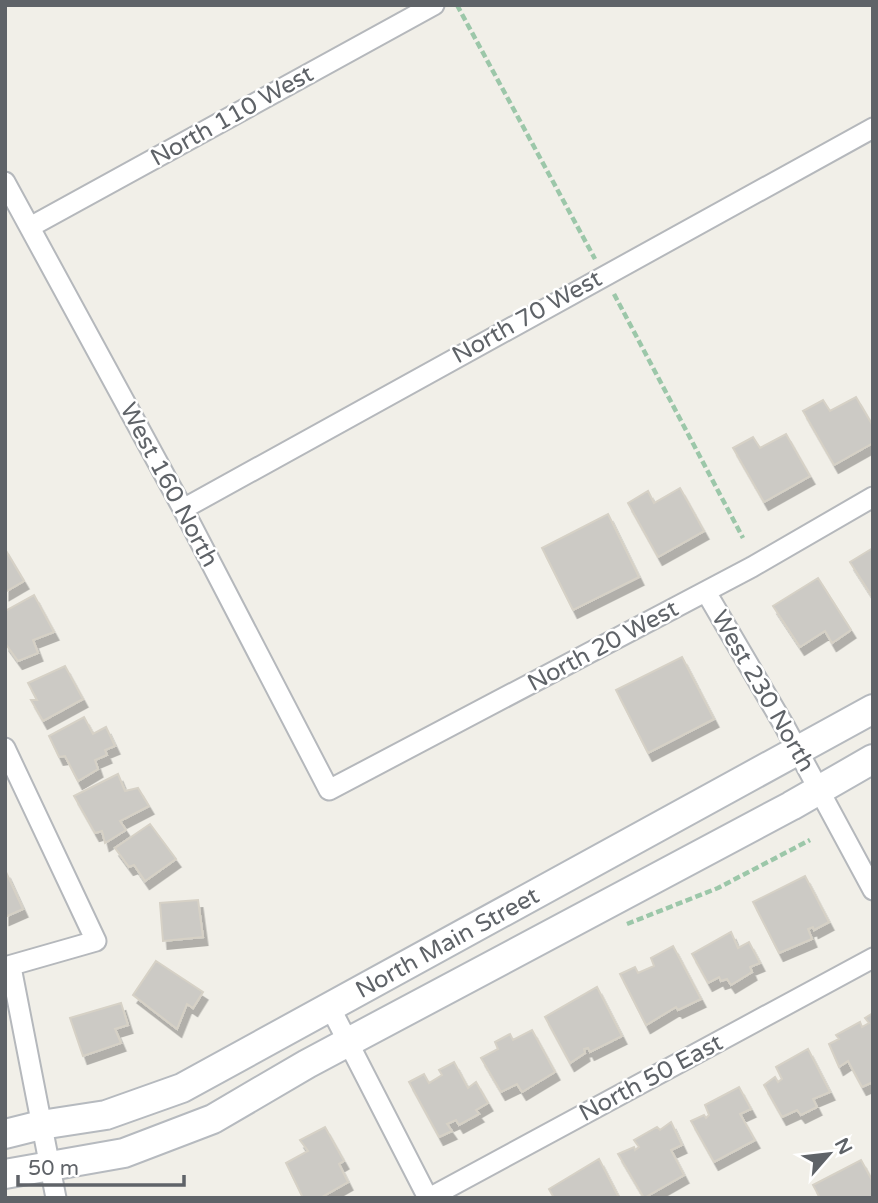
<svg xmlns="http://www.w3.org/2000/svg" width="878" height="1203" viewBox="0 0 878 1203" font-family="'Varela Round',sans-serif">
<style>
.building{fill:#cccac5;stroke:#d6d1c6;stroke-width:2;filter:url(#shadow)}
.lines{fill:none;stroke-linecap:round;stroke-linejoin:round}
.minor-casing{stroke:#b5b8bc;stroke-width:23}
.secondary-casing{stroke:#b6babf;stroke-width:32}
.path{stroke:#9cc7a9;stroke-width:4.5;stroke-dasharray:7 3.5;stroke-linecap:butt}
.minor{stroke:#fff;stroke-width:19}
.secondary{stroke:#fff;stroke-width:28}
.labels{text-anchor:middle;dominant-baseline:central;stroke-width:5;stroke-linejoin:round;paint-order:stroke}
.street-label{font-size:24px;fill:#5f6368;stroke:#fff}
</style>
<defs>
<filter id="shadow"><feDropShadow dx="4.5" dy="8" stdDeviation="0" flood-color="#0004"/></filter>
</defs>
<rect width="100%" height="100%" fill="#f1efe8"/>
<path class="building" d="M856,397L873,426V443L834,465L803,411L823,400L830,411Z
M786,434L810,476L764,502L733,448L753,437L760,448Z
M680,488L704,531L658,557L628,503L648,491L654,503Z
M608,514L639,577L573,610L542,548Z
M873,548V598L850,562Z
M5,549L24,581L5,592Z
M818,578L851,630L832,643L825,631L800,647L773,606Z
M34,595L54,632L33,640L38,653L18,661L5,643V611Z
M682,657L714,719L648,753L616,690Z
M65,666L83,699L43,721L31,700H37L28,683Z
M84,717L93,734L106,727L115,746L105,750L107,755L95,760L98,769L78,781L65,756L59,757L49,736Z
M118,774L125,791L138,788L149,806L120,821L126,830L105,843L102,831L95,833L74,796Z
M150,824L176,859L145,881L134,865L129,867L115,848Z
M5,870L23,909L5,917Z
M805,876L829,922L814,930L813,927L808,929L812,939L779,953L753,902Z
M198,900L203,937L163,941L160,903Z
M731,932L738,948L749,942L760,963L750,967L752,972L731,985L727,979L721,981L719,977L708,983L692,954Z
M673,946L701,999L678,1010L676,1007L646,1025L620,974L635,967L638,973L654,966L651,958Z
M156,961L203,992L193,1008L187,1004L177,1029L133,995Z
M597,987L622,1036L590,1052L588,1048L584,1049L585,1053L570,1063L545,1017Z
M121,1003L128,1025L115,1029L121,1043L83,1056L70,1018Z
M873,1013V1082L862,1087L848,1061L839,1067L829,1044L839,1039L836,1035L860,1022L862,1027L869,1023L865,1018Z
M532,1030L555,1072L522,1092L517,1084L501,1092L481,1058L498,1049L495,1042L510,1034L513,1040Z
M808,1049L830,1092L813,1099L817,1107L801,1115L797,1110L782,1117L764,1085L775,1077L778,1082L782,1079L776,1067Z
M454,1062L468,1088L476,1082L488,1103L476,1110L479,1114L459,1125L456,1120L447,1124L452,1131L439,1137L409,1082L424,1074L429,1083L442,1075L439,1070Z
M739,1087L751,1109L740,1114L755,1140L714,1162L691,1121L704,1115L706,1118L709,1115L705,1105Z
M671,1122L682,1145L671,1150L684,1175L644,1198L618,1154L634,1147L635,1150L639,1147L634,1140L657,1127L660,1130Z
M325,1127L344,1161L339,1164L348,1182L320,1198H303L286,1163L308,1151L300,1140Z
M599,1159L619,1198H554L549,1189Z
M861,1160L873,1182V1198H820L813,1185Z"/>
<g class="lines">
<g class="minor-casing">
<path id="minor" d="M5,182L183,509L329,790L752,567L873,497
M30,227L434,5
M183,509L873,128
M706,592L785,727L873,890
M5,748L96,941L5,967
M11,967L56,1198
M330,1007L428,1198
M429,1198L873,958"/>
</g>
<g class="secondary-casing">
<g id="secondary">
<path id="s1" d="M5,1134L41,1125L106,1115L182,1088L873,709"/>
<path d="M5,1174L124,1153L213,1119L307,1064L791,806L873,759"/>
</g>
</g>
<path class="path" d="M457,5L595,259
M614,294L743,538
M627,924L718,888L810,840"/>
<use href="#minor" class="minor"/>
<use href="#secondary" class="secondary"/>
</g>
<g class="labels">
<g class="street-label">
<text transform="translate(232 116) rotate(-29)">North 110 West</text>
<text transform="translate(527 317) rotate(-29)">North 70 West</text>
<text transform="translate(169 485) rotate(62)">West 160 North</text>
<text transform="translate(603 646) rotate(-28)">North 20 West</text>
<text transform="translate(763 691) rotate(60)">West 230 North</text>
<text stroke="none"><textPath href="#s1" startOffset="486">North Main Street</textPath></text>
<text transform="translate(651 1078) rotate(-28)">North 50 East</text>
</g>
</g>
<rect width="878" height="1203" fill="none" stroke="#5f6368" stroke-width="14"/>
<g transform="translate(829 1154) rotate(62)" stroke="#ffffff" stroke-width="5" paint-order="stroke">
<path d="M0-5L12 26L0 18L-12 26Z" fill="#5f6368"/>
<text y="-10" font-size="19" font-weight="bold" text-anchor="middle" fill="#5f6368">N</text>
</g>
<path d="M18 1175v10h166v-10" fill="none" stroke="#5f6368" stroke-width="3.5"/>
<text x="28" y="1175" font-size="21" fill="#5f6368" stroke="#ffffff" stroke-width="5" paint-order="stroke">50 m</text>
</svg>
